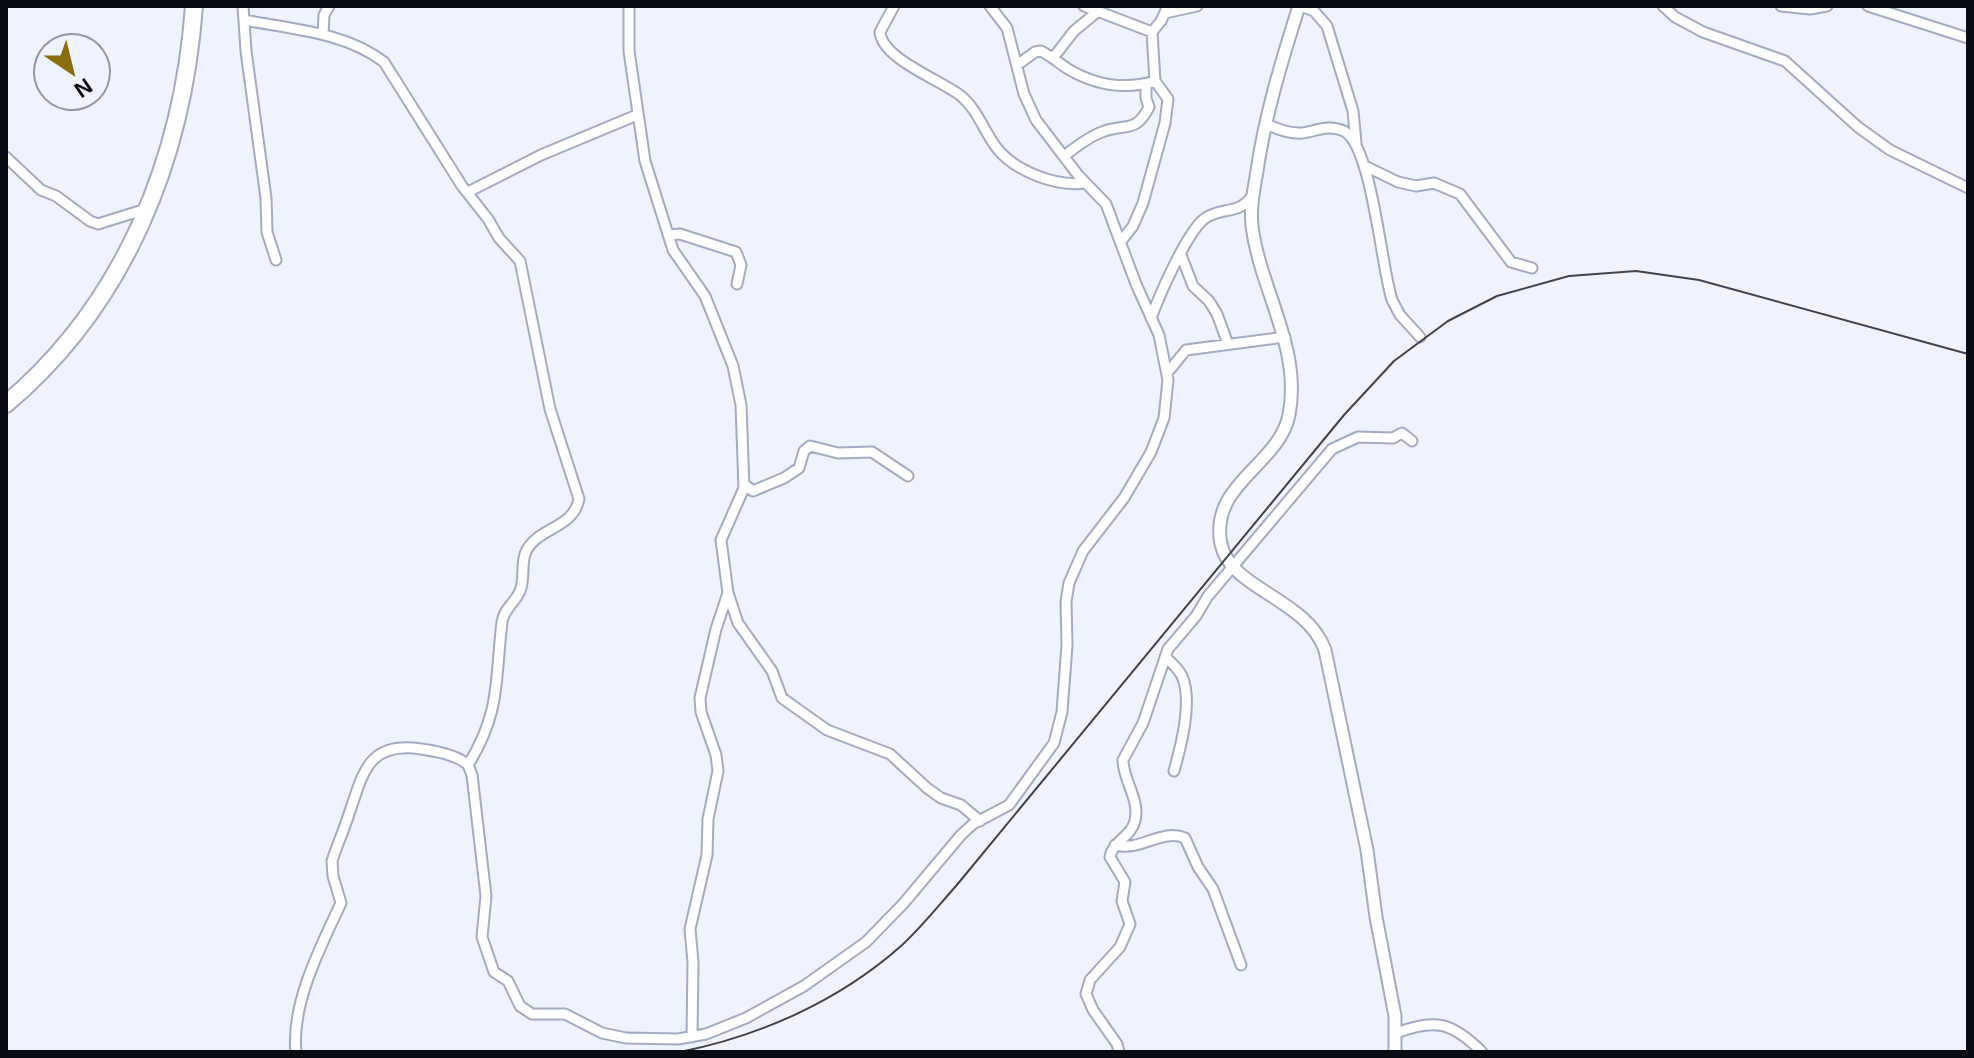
<svg xmlns="http://www.w3.org/2000/svg" width="1974" height="1058" viewBox="0 0 1974 1058" font-family="Arial,sans-serif">
<style>
.lines{fill:none;stroke-linecap:round;stroke-linejoin:round}
.minor-casing{stroke:#a2abc3;stroke-width:13}
.tertiary-casing{stroke:#a2abc3;stroke-width:15}
.trunk-casing{stroke:#a2abc3;stroke-width:20}
.minor{stroke:#fff;stroke-width:9}
.tertiary{stroke:#fff;stroke-width:11}
.trunk{stroke:#fff;stroke-width:16}
.rail{stroke:#40434c;stroke-width:2}
</style>
<rect width="100%" height="100%" fill="#eff3fe"/>
<g class="lines">
<g class="minor-casing">
<path id="minor" d="M243,6L246,51L266,198L267,232L276,260
M629,6V51L645,161L673,250L705,296L733,366L741,405L744,488L721,540L728,593L716,629L700,698L701,712L716,755L718,771L708,819L707,855L690,929L693,962L692,1037
M894,6L880,32C882,59 941,80 961,96C977,109 984,131 996,147C1014,171 1056,187 1085,183
M1084,6L1152,32
M1300,6L1314,11L1327,26L1353,111L1356,143
M1663,6L1675,17L1703,32L1785,61L1858,127L1890,150L1968,188
M1781,6L1810,9L1827,6
M1868,6L1968,38
M1165,13L1197,6
M244,20C291,29 345,32 384,62L462,186L488,219L499,238L520,261L550,409L579,499C573,530 535,527 525,554C521,566 525,579 520,591C515,603 504,608 502,622C495,680 501,712 468,765C457,755 436,751 421,749C367,741 363,774 349,814C344,830 337,845 332,861L333,876L341,903C321,946 291,1003 296,1052
M323,34L324,15L329,6
M1053,58L1074,31L1097,12
M1017,65L1035,52L1041,51C1051,56 1059,63 1068,69C1095,85 1125,90 1155,81
M1266,124C1277,129 1289,134 1302,133C1317,131 1328,124 1344,131C1372,146 1381,266 1392,300L1400,315L1420,337
M1064,156C1076,147 1088,137 1102,132C1124,123 1136,134 1149,107L1146,98V84
M6,157L41,190L56,196L90,221L98,224L146,209
M1365,166L1398,182L1416,186L1434,183L1460,194L1511,262L1532,268
M468,192L541,155L637,115
M668,235L680,234L736,252L741,265L737,284
M1122,240L1133,226L1143,203L1165,123L1168,99L1155,81L1152,32L1161,21L1168,6
M1181,255L1193,286L1209,301L1217,314L1228,344
M1151,318C1160,294 1186,234 1204,219C1219,207 1240,215 1252,196
M1168,372L1186,350L1285,337
M744,484L753,491L784,478L799,468L804,451L810,446L838,453L872,452L908,476
M728,593L738,623L772,671L782,698L827,730L890,754L927,788L941,798L961,805L980,821
M1165,657C1172,663 1178,668 1182,676C1193,701 1181,746 1174,771
M468,765L472,775L486,896L482,937L494,972L508,981L520,1006L532,1014H565L602,1033L626,1038L678,1039L706,1034L746,1018L804,986L866,942L903,904L961,835L973,824L1009,805L1054,743L1062,712L1067,645L1066,602L1069,583L1083,551L1124,498L1151,452L1164,418L1168,380L1159,335L1136,284L1106,204L1078,175L1036,120L1024,94L1007,28L990,6
M1115,845C1140,852 1162,828 1185,838L1198,867L1213,889L1241,965
M1396,1033C1435,1018 1452,1022 1482,1052
M1119,1052L1117,1044L1093,1010L1086,994L1090,980L1120,947L1130,924L1122,901L1125,882L1110,857C1112,842 1131,837 1135,821C1140,798 1123,781 1123,760L1143,723L1168,649L1196,616L1208,596L1332,449L1358,437L1393,438L1402,433L1412,441"/>
</g>
<g class="tertiary-casing">
<path id="tertiary" d="M1299,6C1282,60 1265,115 1257,171C1254,189 1250,207 1252,226C1260,290 1302,348 1289,415C1279,465 1209,484 1221,544C1230,589 1306,598 1325,650L1367,850L1376,917L1395,1016V1052"/>
</g>
<g class="trunk-casing">
<path id="trunk" d="M6,404C125,304 183,158 194,6"/>
</g>
<use href="#minor" class="minor"/>
<use href="#tertiary" class="tertiary"/>
<use href="#trunk" class="trunk"/>
<path class="rail" d="M680,1052C760,1036 839,1001 901,946C921,928 938,906 956,886L1344,415L1394,361L1448,321L1497,296L1569,276L1636,271L1699,280L1968,354"/>
</g>
<rect width="1974" height="1058" fill="none" stroke="#0a0c15" stroke-width="16"/>
<g transform="translate(72 72) rotate(145)"><circle r="38" fill="#eff3fe" stroke="#9397a1" stroke-width="2"/>
<path d="M0-6L14 30L0 20L-14 30Z" fill="#8a6c0d"/>
<text y="-12" font-size="22" font-weight="bold" text-anchor="middle" fill="#0a0c15">N</text>
</g>
</svg>
